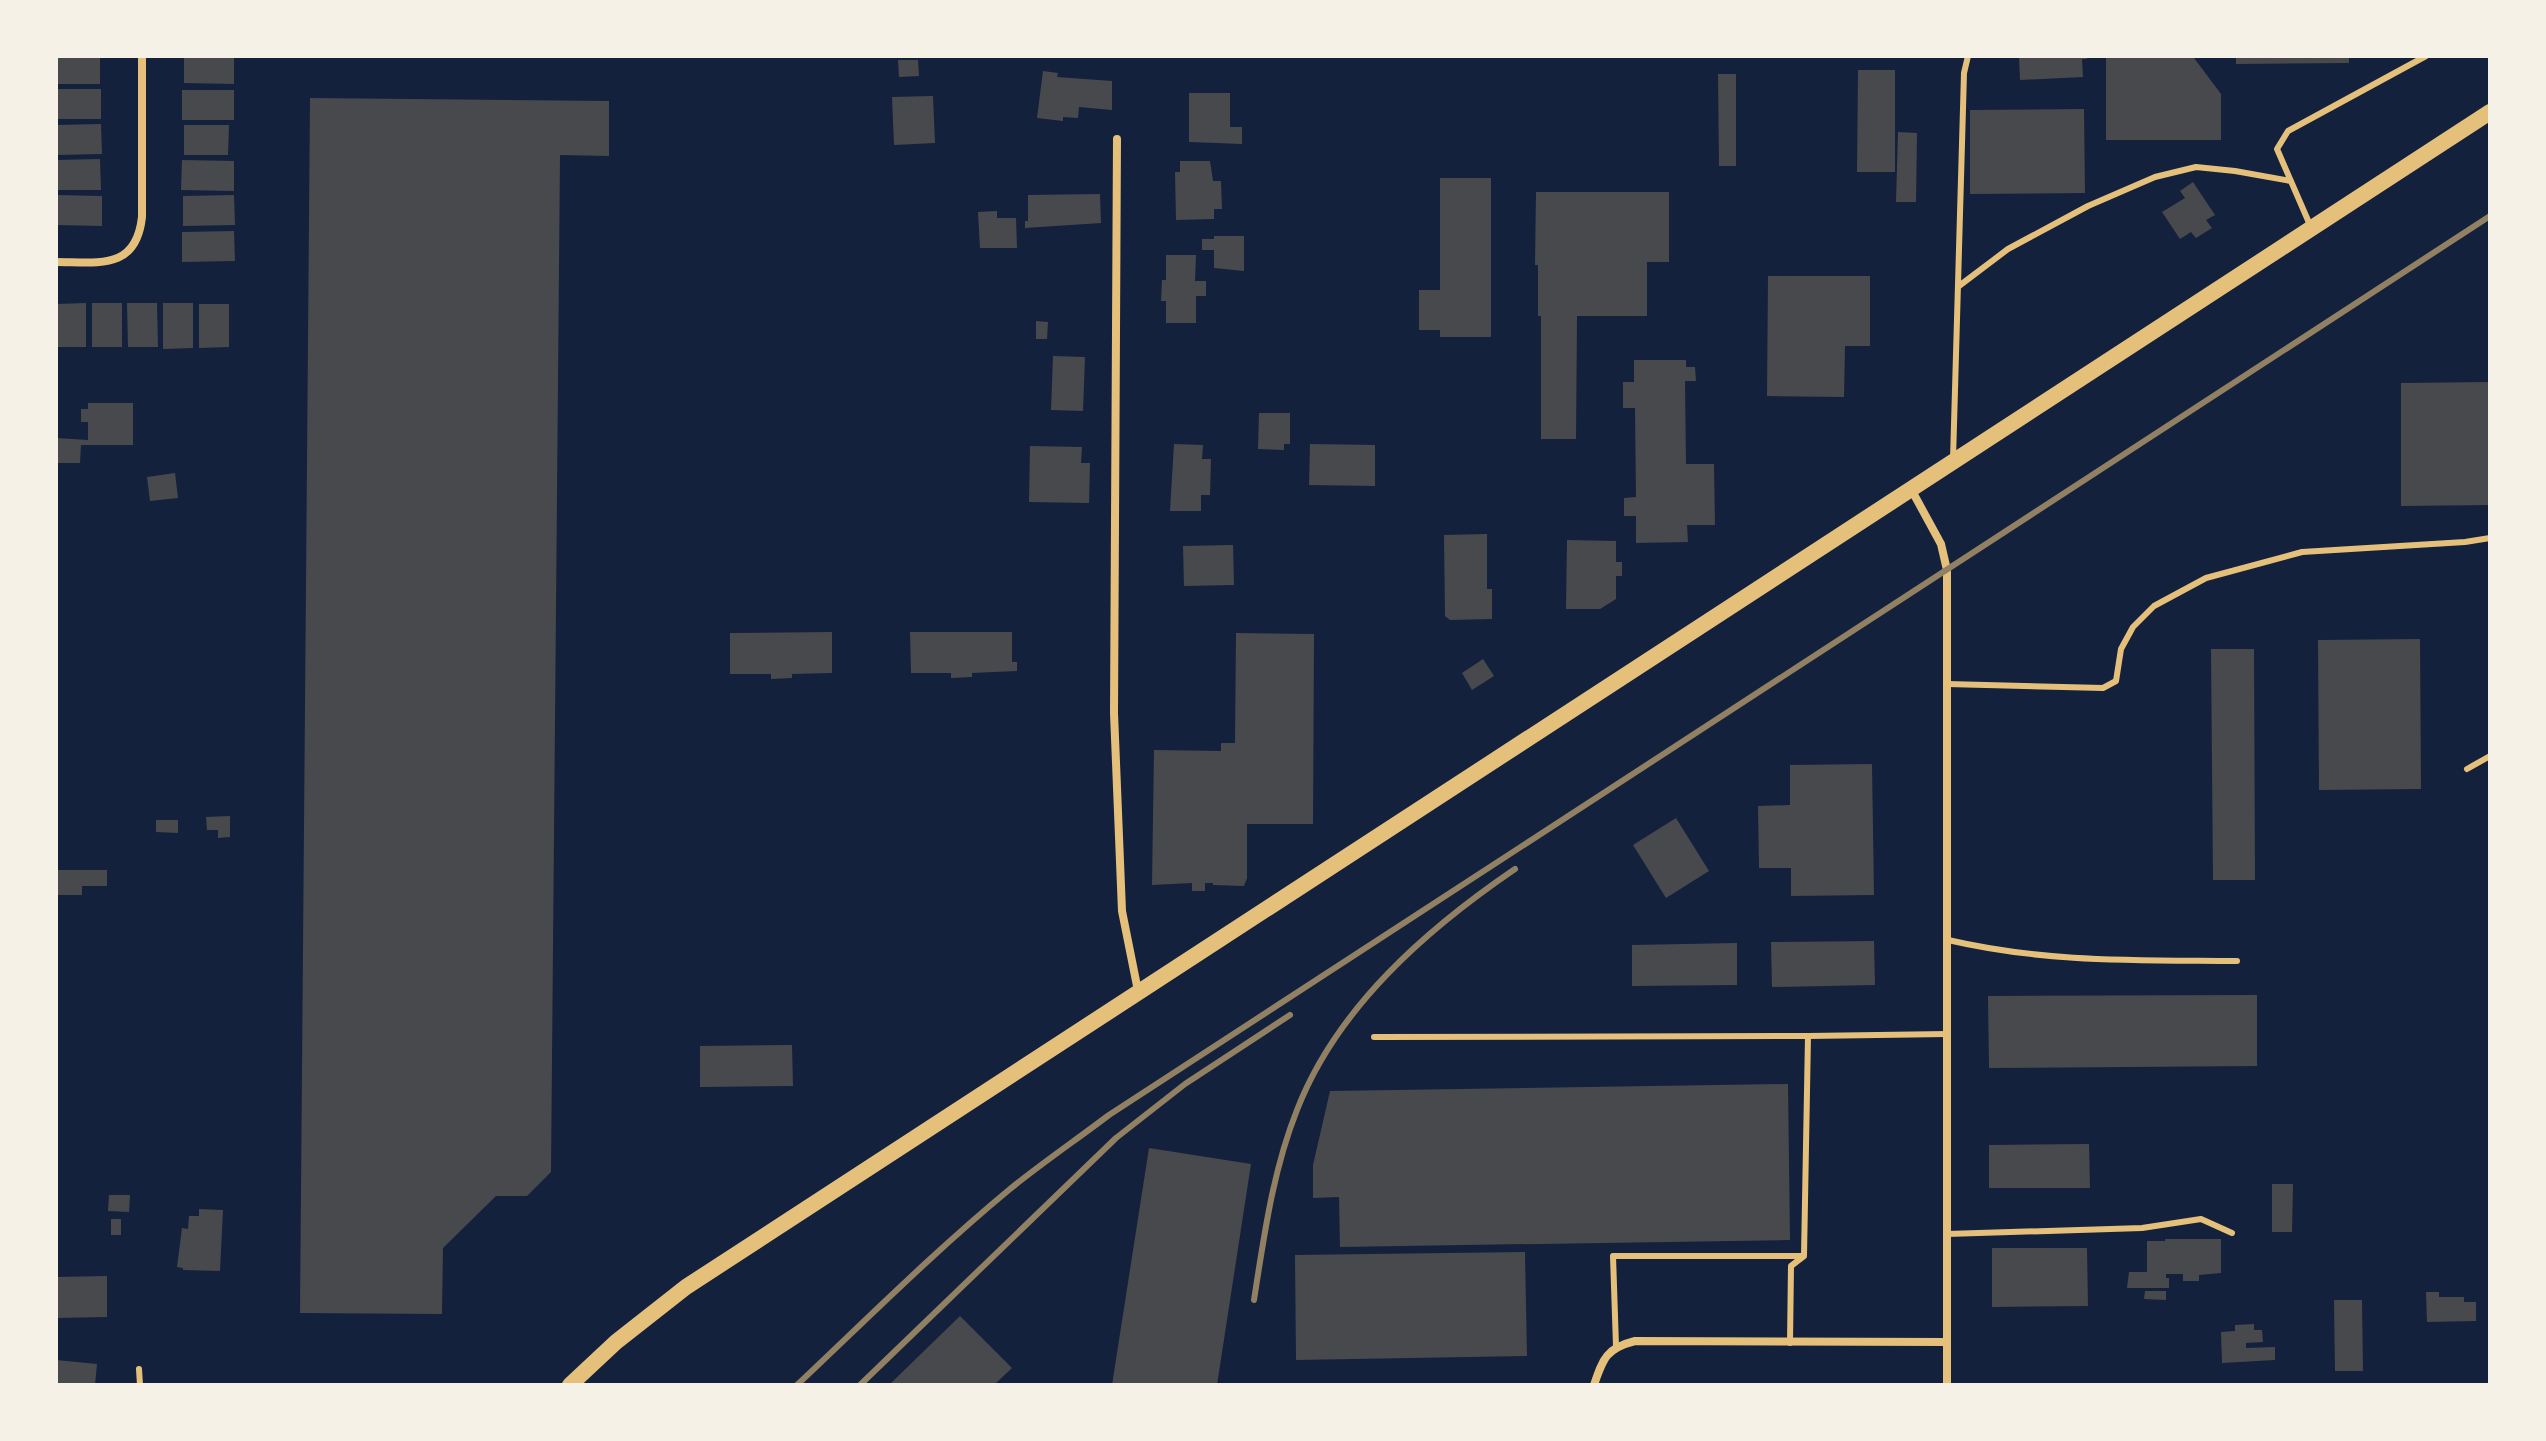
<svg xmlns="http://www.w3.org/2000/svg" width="2546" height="1441" viewBox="0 0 2546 1441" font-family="'Source Sans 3',sans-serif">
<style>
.building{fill:#48494c}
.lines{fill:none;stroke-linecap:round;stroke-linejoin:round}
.service{stroke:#e5c07b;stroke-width:6}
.minor{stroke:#e5c07b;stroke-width:8}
.secondary{stroke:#e5c07b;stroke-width:16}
.rail{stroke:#918062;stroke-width:6}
</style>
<rect width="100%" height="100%" fill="#14213d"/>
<path class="building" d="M56,56H100V84H56Z
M184,56H234V84L184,83Z
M2019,56H2086L2087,59H2082L2083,77L2020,80Z
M2236,56H2349V63L2236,64Z
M2106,58H2194L2221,94V140H2106Z
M898,60H918L919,76L899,77Z
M1858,70H1895V172H1857Z
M1043,71L1058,73L1057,77L1112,81V110L1079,107L1078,118L1063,117V121L1037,118Z
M1718,74H1736V166H1719Z
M56,89H101V119H56Z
M182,90H234V120H182Z
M1189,93H1230V127H1242V144L1189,142Z
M933,96L935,143L894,145L892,97Z
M310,98L609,101V156L560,155L551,1172L527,1196H496L443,1248L442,1314L300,1313Z
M2084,109L2085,193L1970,194V110Z
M101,124L102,154L56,155V125Z
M184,125H229L228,155H184Z
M1898,132L1917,133L1916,202H1896Z
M100,159L101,190H56V160Z
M182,160L234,161V191L181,190Z
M1180,161H1210L1213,181H1221L1222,209H1214V219L1176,220L1175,172H1180Z
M1440,178H1491V337H1440V330H1419V290H1440Z
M2193,182L2215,215L2206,220L2212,228L2196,238L2191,232L2180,239L2162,212L2185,198L2180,191Z
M1536,192H1669V262H1647V316H1577L1576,439H1541V316H1538V265H1535Z
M1100,194L1101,223L1025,228V221H1028V195Z
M56,195L102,196V226L56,225Z
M234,195L235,225L183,226V196Z
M997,211V218H1016L1017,248H980L978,212Z
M234,231L235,261L182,262V232Z
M1214,236H1244V271L1214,268V250H1202V239H1214Z
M1166,255H1196L1195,281H1206V296H1196V323H1166V301H1161L1162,280H1166Z
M1768,276H1870V346H1845L1844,397L1767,396Z
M86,303V347H57L56,304Z
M92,303H122V347H92Z
M127,303H157L158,347H128Z
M163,303H193V348L163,349Z
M199,304H229V347L199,348Z
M1036,321L1048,322L1047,339H1036Z
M1053,356L1085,357L1083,411L1051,410Z
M1634,360H1686V367H1695L1696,381H1685L1686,464H1714L1715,525H1687L1688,542L1636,543V516H1624V498L1636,497L1635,408H1623V382H1634Z
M2490,382V505L2401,506V383Z
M88,403H133V445H81L80,463H56V438L88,440V422H81V409H88Z
M1259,413H1290V444H1284V450L1258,449Z
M1174,444L1203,445L1202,459H1211L1210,495H1201V511H1170Z
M1310,444L1375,445V486L1309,485Z
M1030,446L1082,447L1081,463H1090L1089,503L1029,502Z
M175,473L178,498L150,501L147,477Z
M1487,534V589H1492V619L1450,620L1445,616L1444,535Z
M1567,540L1616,541V562H1622V576H1616V599L1600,609H1566Z
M1233,545L1234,585L1184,586L1183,546Z
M832,632V673L792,674V678L771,679V674H730V633Z
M910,632H1012V662H1017V671L972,673V677L951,678V673H911Z
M1236,633L1314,634L1313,824H1247V878L1244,886L1213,885V883H1205V891H1192V883L1152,885L1154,750L1221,751V743H1235Z
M2420,639L2421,789L2319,790L2318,640Z
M2211,649H2254L2255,880H2213Z
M1483,659L1494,676L1472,690L1462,673Z
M1872,764L1874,895L1791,896V868H1759L1758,806L1790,805V765Z
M230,816V837L218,838V830H207L206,817Z
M1676,818L1709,871L1666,898L1633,845Z
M156,820H178V833L156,832Z
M56,870H107V886H82V895H56Z
M1874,941L1875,985L1772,987L1771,942Z
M1737,943V985L1632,986V945Z
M2257,995V1066L1989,1068L1988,996Z
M792,1045L793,1086L700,1087V1046Z
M1788,1084L1790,1240L1340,1247L1339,1197L1313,1198V1165L1330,1091Z
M2089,1144L2090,1188H1989V1145Z
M1149,1148L1251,1164L1217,1385H1112Z
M2272,1184H2293L2292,1232H2272Z
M109,1195H130L129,1212L108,1211Z
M199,1209L223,1210L220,1271L183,1270V1268L177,1267L182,1228L188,1229L189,1216H199Z
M111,1219H121V1235H111Z
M2165,1239H2221V1273L2199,1275V1281H2183V1274H2166V1278H2169V1288H2127L2129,1272H2147V1241H2165Z
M1992,1248H2087L2088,1306L1992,1307Z
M1525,1252L1527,1356L1296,1360L1295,1255Z
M107,1276V1317L56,1318V1277Z
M2145,1291H2166V1300L2144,1299Z
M2426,1292H2439V1297H2464V1302H2476V1321L2427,1322Z
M2334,1300H2362L2363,1371H2335Z
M960,1316L1012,1368L994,1385H889Z
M2254,1324V1330H2262L2263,1342L2246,1343V1348L2275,1347V1360L2222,1363L2221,1332L2235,1331V1325Z
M56,1360L97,1364L95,1385H56Z"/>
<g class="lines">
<path class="service" d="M2310,225L2277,149L2288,131L2426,56
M1959,286L2008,249L2088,206L2155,177L2196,167L2235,171L2291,181
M1953,460L1964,73L1968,56
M1947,684L2103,688L2116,681L2121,649L2133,627L2154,606L2206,578L2302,552L2465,542L2490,538
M2467,769L2490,756
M1948,940C2047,963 2137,960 2237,961
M1374,1037L1808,1036
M1947,1234L2142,1228L2201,1219L2232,1233
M1790,1343L1791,1266L1804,1256L1808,1036L1947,1034
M1616,1346L1613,1256H1804
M139,1369L140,1385"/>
<path class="minor" d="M1117,139L1114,713L1122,911L1138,991
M56,262C98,262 136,271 142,217V56
M1911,489L1941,544L1947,570V1385
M1594,1385C1603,1358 1607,1348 1635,1341L1947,1342"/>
<path class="secondary" d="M570,1385L616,1342L686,1287L2490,112"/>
<path class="rail" d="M1254,1300C1264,1236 1273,1170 1297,1110C1337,1007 1427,929 1515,869
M797,1385C867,1319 935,1251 1010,1189C1042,1163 1076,1140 1109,1115L2490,216
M860,1385L1116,1138L1185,1084L1290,1015"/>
</g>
<rect width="2546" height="1441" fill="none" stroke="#f6f1e7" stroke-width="116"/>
</svg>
